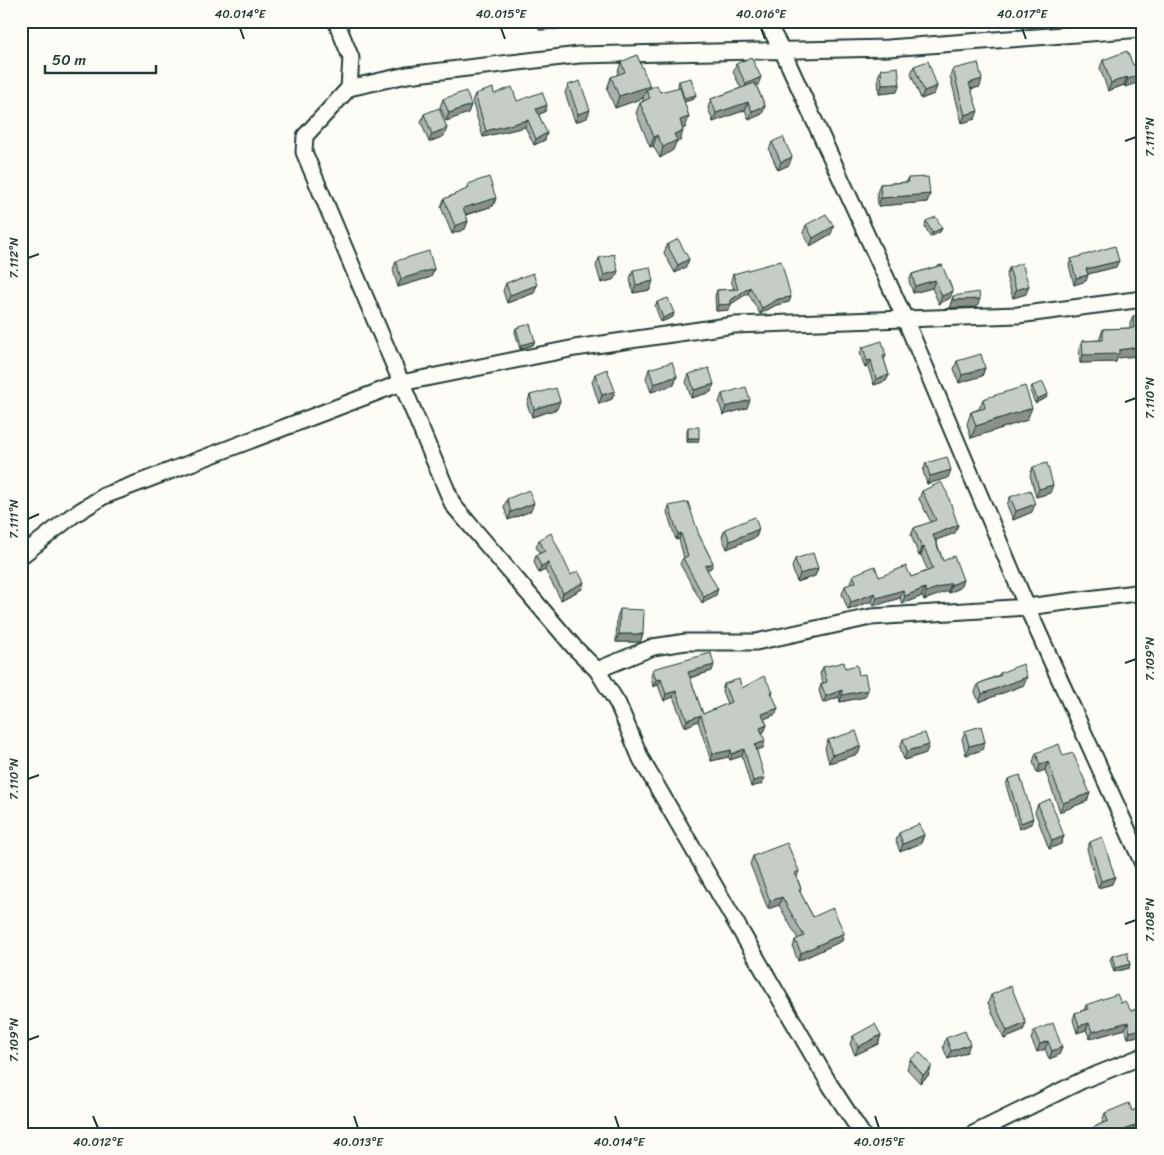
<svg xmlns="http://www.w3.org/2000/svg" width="1164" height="1155" viewBox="0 0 1164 1155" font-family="Sriracha,sans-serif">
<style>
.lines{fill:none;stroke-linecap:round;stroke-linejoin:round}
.minor-casing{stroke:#1f3d34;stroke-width:19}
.minor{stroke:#fdfcf7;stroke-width:15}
.wall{fill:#aab0ab;stroke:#1f3d34}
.shaded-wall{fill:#8b908b;stroke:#1f3d34}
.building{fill:#c6cdc7;stroke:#1f3d34}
.ticks{fill:none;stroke:#1f3d34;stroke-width:2}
.neatline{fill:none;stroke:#1f3d34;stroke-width:2}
.ticks-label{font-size:12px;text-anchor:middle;fill:#1f3d34}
</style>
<rect width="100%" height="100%" fill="#fdfcf7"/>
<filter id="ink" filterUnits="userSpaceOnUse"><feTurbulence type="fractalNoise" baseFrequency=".02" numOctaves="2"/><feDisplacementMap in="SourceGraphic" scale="10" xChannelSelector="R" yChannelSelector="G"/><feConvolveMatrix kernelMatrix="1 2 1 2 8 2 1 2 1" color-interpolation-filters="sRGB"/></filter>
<g filter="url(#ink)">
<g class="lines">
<g class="minor-casing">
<path id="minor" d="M336,21L351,58L349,88
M766,21L782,50L905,319L1027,607L1143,864
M21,556L72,516L104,496L401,383L575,348L734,325L1018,315L1143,299
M597,670L653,647L686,642H756L871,617L1027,607L1143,592
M862,1134L830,1085L641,759L618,704L597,670L574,647L453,505L304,152L305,136L349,88L407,75L579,55L888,48L1143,29
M973,1134L1083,1080L1143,1056"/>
</g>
<use href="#minor" class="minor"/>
</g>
<path class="wall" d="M539,21H561L559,29L539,30Z
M635,21H651L637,27Z
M1103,60L1133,65L1125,87L1124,85L1108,91L1100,68Z
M621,62L650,86L648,89L660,92L679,88L678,85L679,81L696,95L694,99L684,102L689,117L685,128H683L680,141L676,142L673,150L660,158L653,146L650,147L636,113L640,103L643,101V98L615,108L607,89L611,77L617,75Z
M736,64L758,85H756L765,106L762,114L749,120L745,110L713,122L708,108L711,99L741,88L733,72Z
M914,66L937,86L934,94L921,99L911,74Z
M881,69L897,92L879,94L878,77Z
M953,69L980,87L971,89L975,119L962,123L950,76Z
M568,85L587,118L575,122L565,93Z
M475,94L517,101L545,112L539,114L545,140L534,145L525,127L483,137L472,101Z
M443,99L471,105L468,113L446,121L440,107Z
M424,114L444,136L429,142L421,122Z
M772,142L789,165L778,170L769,150Z
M908,178L930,194L927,202L878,206L877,193L880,184L907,182Z
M468,184L496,198L493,206L466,215L468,221L465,229L452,234L441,207L444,199L466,190Z
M926,221L942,228L940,232L930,237L925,226Z
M806,225L831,234L810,246L803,233Z
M667,245L689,259L686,267L675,273L664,253Z
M599,258L615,279L601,283L596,266Z
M1071,259L1116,267L1088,274L1086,281L1074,285L1069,265Z
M396,261L434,269L431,277L398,287L393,270Z
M942,265L950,298L939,304L932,288L913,293L909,281L912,274Z
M1009,268L1026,294L1013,298L1006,276Z
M633,270L650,290L633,293L630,279Z
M733,274L791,297L789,302L776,305L760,314L748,293L731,304L729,310L716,311L715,296L717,290L734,289L731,280Z
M506,283L534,293L507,303L503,291Z
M953,296L977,307L950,308V305Z
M657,302L673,317L661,322L655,306Z
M1143,315V361H1137L1135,356L1117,358L1116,362L1080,363L1079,349L1082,341L1100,340V338L1103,329L1130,328V324L1133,316Z
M516,328L535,341L533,345L520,349L515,332Z
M863,347L886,356L884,360L889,375L886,381L874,385L868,367L865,368L860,353Z
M957,361L985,368L982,376L959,383L954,369Z
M649,369L677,376L674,385L651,392L646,378Z
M1143,370V396L1136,380L1140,371Z
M595,374L615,391L612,399L599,404L592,382Z
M689,374L711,392L691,398L686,382Z
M1032,386L1048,394L1046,398L1035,403L1030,391Z
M722,394L747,408L723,415L719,402Z
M530,395L557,409L532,417L527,404Z
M983,399L1027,420L971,438L967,424L971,412L979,409Z
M688,427L698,442H687V431Z
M926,463L948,478L927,484L923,471Z
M1033,467L1050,493L1036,497L1030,475Z
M922,491L955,533L936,540L943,561L963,580L960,588L949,593L948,591L924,600L922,596L902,604L900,598L874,606L872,601L848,610L842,594L845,586L851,584L850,582L853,575L879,577H911L928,571L921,555L919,556L911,535L914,528L931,522L919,499Z
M1010,497L1032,512L1013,520L1007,505Z
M507,499L531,511L508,520L504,507Z
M669,506L699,535L713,563L711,568L707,570L716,595L702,603L680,564L683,558H684L679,539L676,540L667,512Z
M725,529H759L756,537L727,549L722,537Z
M539,540L571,575L582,589L561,600L545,570L539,573L534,562L536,555L540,553L536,547Z
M795,559L818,568L815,576L797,582L792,567Z
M620,609L643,634L640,642H616L617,617Z
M823,667L845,668L859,675L865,697L840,702L839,697L823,703L819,691L821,684H823L820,674Z
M653,669L712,671L690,678L703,714L727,704L722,691L724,684L742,688L773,692L772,694L776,714L764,719L767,725L764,732L762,733L763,748L757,750L762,784L751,787L742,756L730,760L728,757L711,761L698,721L685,727L673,697L664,701L658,685L653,687L651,676Z
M1000,673L1024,685L979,702L975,692L978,684L999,675Z
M965,731L982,750L966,755L962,739Z
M903,739L926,753L904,760L900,747Z
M828,740L861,746L858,754L829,763L825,748Z
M1036,753L1090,793L1087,801L1060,812L1045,770L1037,773L1033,762Z
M1008,779L1031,824L1019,829L1006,785Z
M1038,804L1064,836L1061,844L1049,849L1035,812Z
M899,833L924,835L921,843L900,852L896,841Z
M1090,842L1112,884L1098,888L1087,849Z
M753,856L799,871L797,877L801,889L800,892L813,917L844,933L842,941L798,961L793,948L795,940L798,939L779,905L768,909L750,864Z
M1112,956L1129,968L1114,972L1110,960Z
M991,995L1023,1031L1004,1039L988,1003Z
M1121,1003L1131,1011L1143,1007V1042H1141L1139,1036L1128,1038L1125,1029L1090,1039L1086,1030L1077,1033L1073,1020L1075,1013L1084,1010L1086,1005Z
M1034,1031L1062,1047L1059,1055L1049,1059L1045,1049L1037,1052L1031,1039Z
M881,1035L878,1044L855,1055L850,1044L853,1036Z
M946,1038L967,1052L948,1059L943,1047Z
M910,1060L931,1068L928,1076L920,1083L907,1069Z
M1143,1106V1130L1133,1134H1090L1092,1128L1103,1123L1102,1121L1105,1113L1132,1111Z"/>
<path class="shaded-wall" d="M561,21L559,29L539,30L542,22Z
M581,21H595L580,26Z
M639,21H651L637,27Z
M1143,74V81L1125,87L1128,79Z
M761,77L758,85L743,92L746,84Z
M1127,77L1124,85L1108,91L1111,83Z
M982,79L980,87L966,90L969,83Z
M900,84L897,92L879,94L882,85Z
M650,86L647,92L646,90L643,98L615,108L619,96Z
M937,86L934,94L921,99L924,91Z
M696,95L694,99L683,102L684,98Z
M748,102L745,110L713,122L716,113Z
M471,105L468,113L446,121L449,113Z
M547,105L545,112L534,116L536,109Z
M765,106L762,114L749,120L752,111Z
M590,110L587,118L575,122L578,114Z
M978,111L975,119L962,123L965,115Z
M689,117L685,128L676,130L680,120Z
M528,120L525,127L483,137L486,131Z
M447,128L444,136L429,142L432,134Z
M683,131L680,141L676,142L673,150L660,158L663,147L674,134Z
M547,133L545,140L534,145L536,139Z
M657,135L653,146L650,147L654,137Z
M792,157L789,165L778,170L781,162Z
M930,194L927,202L878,206L881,198Z
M496,198L493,206L460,216L463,208Z
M468,221L465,229L452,234L455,226Z
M834,226L831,234L810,246L813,238Z
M942,228L940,232L930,237L932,233Z
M689,259L686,267L675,273L678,265Z
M1119,261L1116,267L1084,275L1086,269Z
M434,269L431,277L398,287L401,279Z
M618,271L615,279L601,283L604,275Z
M1088,275L1086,281L1074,285L1076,278Z
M935,280L932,288L913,293L915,286Z
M653,281L650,290L633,293L636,285Z
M537,285L534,293L507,303L510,295Z
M1029,286L1026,294L1013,298L1016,290Z
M750,287L748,293L731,304L729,310L716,311L718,305L731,300Z
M953,291L950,298L939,304L942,296Z
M791,297L789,302L776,305L760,314L762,308L778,299Z
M980,299L977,307L950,308L953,300Z
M674,313L673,317L661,322L663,318Z
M535,341L533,345L520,349L521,345Z
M1138,347L1135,356L1117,358L1116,362L1080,363L1083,355Z
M1140,353H1143V361H1137Z
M871,360L868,367L865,368L867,361Z
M985,368L982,376L959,383L962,375Z
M889,375L886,381L874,385L876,379Z
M677,376L674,385L651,392L654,384Z
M714,384L711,392L691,398L694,390Z
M615,391L612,399L599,404L602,395Z
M1048,394L1046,398L1035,403L1037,399Z
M750,400L747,408L723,415L726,407Z
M560,401L557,409L532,417L534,409Z
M1032,408L1027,420L971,438L976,426Z
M688,438H699L698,442H687Z
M951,470L948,478L927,484L930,476Z
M1053,485L1050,493L1036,497L1039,489Z
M534,503L531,511L508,520L511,512Z
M1035,504L1032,512L1013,520L1016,511Z
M958,525L955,533L931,542L933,535Z
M759,529L756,537L727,549L730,541Z
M681,533L679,539L676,540L678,534Z
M924,547L921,555L919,556L922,548Z
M548,563L545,570L539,573L541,566Z
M713,563L711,568L703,572L705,566Z
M818,568L815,576L797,582L800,574Z
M963,580L960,588L949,593L951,585Z
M584,582L582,589L561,600L563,593Z
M951,583L948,591L924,600L926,592Z
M925,588L922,596L902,604L905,596Z
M718,589L716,595L702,603L704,597Z
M903,590L900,598L874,606L877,598Z
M875,593L872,601L848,610L851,602Z
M619,634H643L640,642H616Z
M714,665L712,671L685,679L688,672Z
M1027,677L1024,685L979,702L982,694Z
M661,679L658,685L653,687L656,680Z
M842,690L839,697L823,703L826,696Z
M868,690L865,697L840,702L842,695Z
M676,691L673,697L664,701L666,694Z
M778,708L776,714L760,721L762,714Z
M701,715L698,721L685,727L687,720Z
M767,725L764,732L758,734L760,728Z
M765,741L763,748L753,751L755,745Z
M985,742L982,750L966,755L969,746Z
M929,745L926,753L904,760L907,751Z
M861,746L858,754L829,763L832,755Z
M744,749L742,756L730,760L732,754Z
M731,750L728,757L711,761L713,754Z
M1048,762L1045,770L1037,773L1040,765Z
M765,778L762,784L751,787L753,781Z
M1090,793L1087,801L1060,812L1063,803Z
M1033,818L1031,824L1019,829L1021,823Z
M924,835L921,843L900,852L903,844Z
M1064,836L1061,844L1049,849L1052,841Z
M1115,877L1112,884L1098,888L1101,881Z
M782,897L779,905L768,909L770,901Z
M844,933L842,941L798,961L801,953Z
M1130,964L1129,968L1114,972L1115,968Z
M1128,1022L1125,1029L1090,1039L1092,1032Z
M1026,1023L1023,1031L1004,1039L1007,1031Z
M1089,1023L1086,1030L1077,1033L1079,1026Z
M1141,1029L1139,1036L1128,1038L1130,1032Z
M881,1035L878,1044L855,1055L858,1047Z
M1048,1041L1045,1049L1037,1052L1040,1044Z
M970,1044L967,1052L948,1059L951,1051Z
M1062,1047L1059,1055L1049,1059L1052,1051Z
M931,1068L928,1076L920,1083L923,1075Z
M1143,1123V1130L1133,1134H1125L1126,1129Z"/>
<path class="building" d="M1127,51L1133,65L1143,62V74L1128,79L1127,77L1111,83L1103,60Z
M637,55L650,86L619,96L611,77L625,72L621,62Z
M751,57L761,77L746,84L736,64Z
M928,61L937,86L924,91L914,66Z
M978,63L982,79L969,83L978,111L965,115L953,69Z
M898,67L900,84L882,85L881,69Z
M691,78L696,95L684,98L679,81Z
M580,81L590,110L578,114L568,85Z
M755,83L765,106L752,111L748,102L716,113L711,99Z
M657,85L660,92L680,87L689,117L680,120L683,131L674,134L677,140L663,147L657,135L654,137L640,103L650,98L646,90Z
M512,87L517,101L542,92L547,105L536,109L547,133L536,139L528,120L486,131L475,94L493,88L494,94Z
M466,91L471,105L449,113L443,99Z
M439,108L447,128L432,134L424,114Z
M783,137L792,157L781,162L772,142Z
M489,177L496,198L463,208L468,221L455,226L444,199L469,188L468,184Z
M928,177L930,194L881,198L880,184L909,182L908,178Z
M826,214L834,226L813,238L806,225Z
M936,217L942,228L932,233L926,221Z
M678,239L689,259L678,265L667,245Z
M1115,246L1119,261L1086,269L1088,275L1076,278L1071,259Z
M429,251L434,269L401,279L396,261Z
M614,254L618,271L604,275L599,258Z
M781,261L791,297L778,299L762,308L750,287L731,300V304L718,305L717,290L738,289L733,274Z
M1022,263L1029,286L1016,290L1009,268Z
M942,265L953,291L942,296L935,280L915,286L912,274Z
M650,267L653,281L636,285L633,270Z
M533,273L537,285L510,295L506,283Z
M979,292L980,299L953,300V296Z
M668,298L674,313L663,318L657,302Z
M1143,315V353H1140L1138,347L1119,350V354L1083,355L1082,341L1103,340V329L1134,328L1133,316Z
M530,324L535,341L521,345L516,328Z
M882,341L886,356H883L889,375L876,379L871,360L867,361L863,347Z
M981,354L985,368L962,375L957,361Z
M672,362L677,376L654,384L649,369Z
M709,368L714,384L694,390L689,374Z
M607,369L615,391L602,395L595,374Z
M1143,370V379L1140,371Z
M1043,382L1048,394L1037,399L1032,386Z
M1025,386L1032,408L976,426L971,412L985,408L983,399Z
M746,387L750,400L726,407L722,394Z
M556,388L560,401L534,409L530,395Z
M688,427H699V438H688Z
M947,457L951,470L930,476L926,463Z
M1047,463L1053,485L1039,489L1033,467Z
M941,482L947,493L958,525L933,535L943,561L954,556L963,580L951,585V583L926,592L925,588L905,596L903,590L877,598L875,593L851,602L845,586L856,582L853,575L875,566L879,577L906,566L911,577L933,569L924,547L922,548L914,528L936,520L922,491Z
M529,490L534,503L511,512L507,499Z
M1030,490L1035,504L1016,511L1010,497Z
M688,502L699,535L713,563L705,566L718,589L704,597L683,558L688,556L681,533L678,534L669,506Z
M755,517L759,529L730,541L725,529Z
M551,533L571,575L578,571L584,582L563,593L548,563L541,566L536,555L545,551L539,540Z
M813,553L818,568L800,574L795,559Z
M620,609L644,610L643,634H619Z
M711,653L714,665L688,672L703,714L731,702L724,684L739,679L742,688L764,676L773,692H771L778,708L762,714L767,725L760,728L765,741L755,745L765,778L753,781L744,749L732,754L731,750L713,754L701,715L687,720L676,691L666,694L661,679L656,680L653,669Z
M844,662L845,668L857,665L859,675L865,674L868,690L842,695V690L826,696L821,684L827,682L823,667Z
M1023,664L1027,677L982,694L978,684L1001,675L1000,673Z
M981,726L985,742L969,746L965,731Z
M856,731L861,746L832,755L828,740Z
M925,733L929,745L907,751L903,739Z
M1059,744L1063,756L1073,753L1090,793L1063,803L1048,762L1040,765L1036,753Z
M1020,775L1033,818L1021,823L1008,779Z
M1050,799L1064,836L1052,841L1038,804Z
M919,824L924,835L903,844L899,833Z
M1102,837L1115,877L1101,881L1090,842Z
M787,843L799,871L795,873L801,889L799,890L813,917L833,908L844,933L801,953L795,940L804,936L782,897L770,901L753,856Z
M1127,952L1130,964L1115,968L1112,956Z
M1011,986L1026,1023L1007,1031L991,995Z
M1117,994L1121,1003L1125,1001L1131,1011L1143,1007V1034L1141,1029L1130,1032L1128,1022L1092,1032L1089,1023L1079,1026L1075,1013L1088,1009L1086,1005Z
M1053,1023L1062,1047L1052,1051L1048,1041L1040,1044L1034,1031Z
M875,1024L881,1035L858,1047L853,1036Z
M965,1031L970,1044L951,1051L946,1038Z
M919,1052L931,1064V1068L923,1075L910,1060Z
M1129,1103L1132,1111L1143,1106V1123L1126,1129L1128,1134H1095L1092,1128L1108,1121L1105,1113Z
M1024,1131L1026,1134H1019Z"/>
</g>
<path class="ticks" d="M240,28L244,39M501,28L505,39M761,28L765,39M1022,28L1026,39M1125,141L1136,137M28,258L39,254M1125,402L1136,398M28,519L39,514M1125,663L1136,659M28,779L39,775M1125,924L1136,920M28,1040L39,1036M93,1116L98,1128M354,1116L358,1128M615,1116L619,1128M875,1116L879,1128"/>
<rect width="1164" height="1155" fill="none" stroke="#fdfcf7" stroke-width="55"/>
<path d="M45 65v8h111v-8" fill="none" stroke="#1f3d34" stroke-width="2.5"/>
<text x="52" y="65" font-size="15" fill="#1f3d34" stroke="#fdfcf7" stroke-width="4" paint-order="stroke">50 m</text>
<rect x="28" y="28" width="1108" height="1100" class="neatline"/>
<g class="ticks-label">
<text x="240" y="18">40.014°E</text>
<text x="501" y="18">40.015°E</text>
<text x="761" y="18">40.016°E</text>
<text x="1022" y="18">40.017°E</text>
<text transform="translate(1150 137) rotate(-90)" y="4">7.111°N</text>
<text transform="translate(14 258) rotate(-90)" y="4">7.112°N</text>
<text transform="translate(1150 398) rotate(-90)" y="4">7.110°N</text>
<text transform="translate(14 519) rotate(-90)" y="4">7.111°N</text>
<text transform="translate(1150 659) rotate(-90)" y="4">7.109°N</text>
<text transform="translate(14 779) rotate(-90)" y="4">7.110°N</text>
<text transform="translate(1150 920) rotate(-90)" y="4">7.108°N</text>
<text transform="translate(14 1040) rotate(-90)" y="4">7.109°N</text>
<text x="98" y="1146">40.012°E</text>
<text x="358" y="1146">40.013°E</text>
<text x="619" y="1146">40.014°E</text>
<text x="879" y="1146">40.015°E</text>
</g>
</svg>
